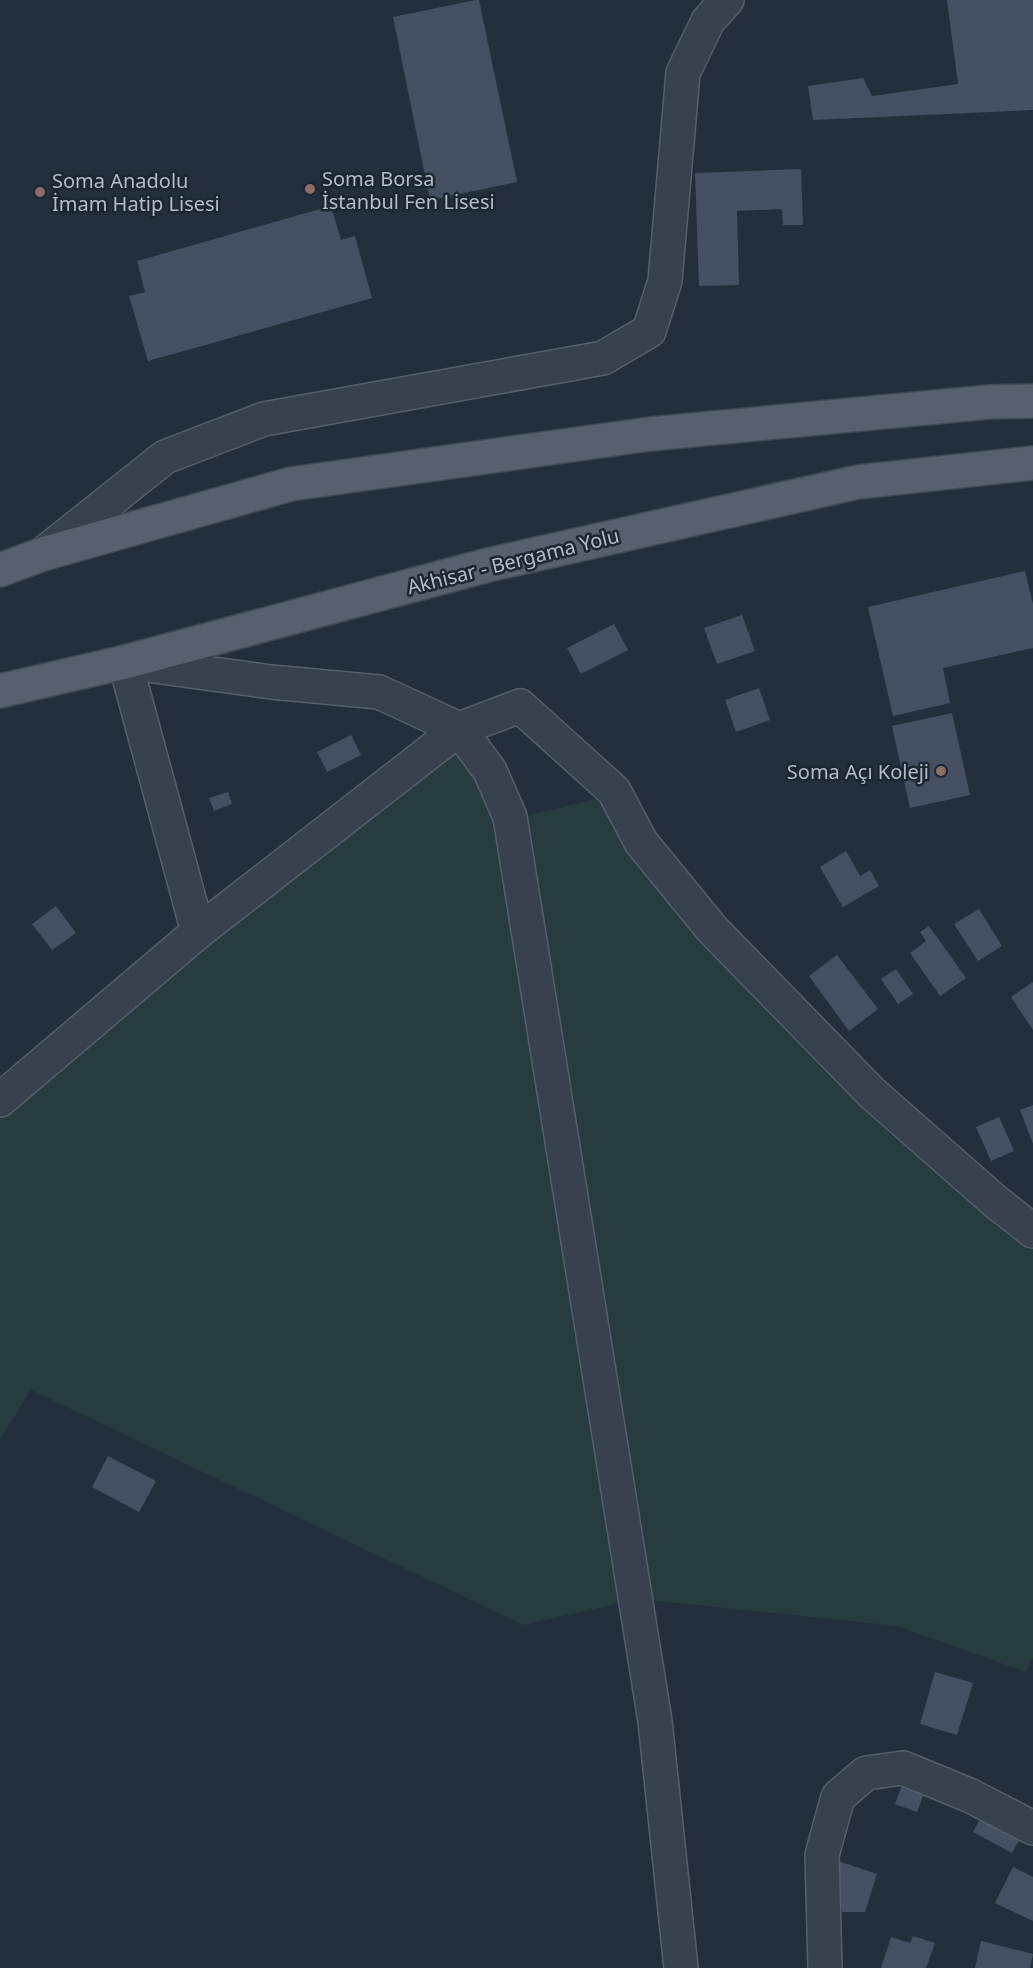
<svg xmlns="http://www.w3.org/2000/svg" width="1033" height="1968" viewBox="0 0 1033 1968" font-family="'Noto Sans',sans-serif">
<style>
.green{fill:#263c3f}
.building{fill:#455162}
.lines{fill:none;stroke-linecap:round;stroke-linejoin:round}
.minor-casing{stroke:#565f6c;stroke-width:36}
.tertiary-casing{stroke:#565f6c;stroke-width:36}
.primary-casing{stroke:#414a57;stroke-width:36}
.minor{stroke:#38414e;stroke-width:33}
.tertiary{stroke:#38414e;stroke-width:33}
.primary{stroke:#56606e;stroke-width:33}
.education-dot{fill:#8d6e63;stroke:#1d2633;stroke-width:2}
.labels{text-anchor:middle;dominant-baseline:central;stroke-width:5;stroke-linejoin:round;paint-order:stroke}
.poi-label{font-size:20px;fill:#b4bcc9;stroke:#1d2633;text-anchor:start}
.street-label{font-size:20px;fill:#b4bcc9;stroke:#1d2633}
</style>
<rect width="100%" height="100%" fill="#242f3e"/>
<path class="green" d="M458,737L505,821L604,797L635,844L1033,1232V1658L1026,1672L897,1626L639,1599L523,1625L31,1390L0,1439V1106Z"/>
<path class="building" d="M476,0H479L517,182L430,200L393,17Z
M947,0H1033V110L813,120L808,86L863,78L872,96L958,84Z
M801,169L803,225H783L782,209L737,211L739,285L699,286L695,173Z
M331,206L341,240L355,236L372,298L148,361L129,296L145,292L137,261Z
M1025,571L1033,604V648L943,668L950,703L893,716L868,607Z
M742,615L755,651L717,664L704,628Z
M614,624L628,650L581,674L567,648Z
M759,688L770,720L736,732L725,700Z
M952,713L970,795L910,808L892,726Z
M351,735L361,755L327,772L317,752Z
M228,792L232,804L214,811L209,798Z
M846,851L860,876L870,870L879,886L843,907L820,867Z
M56,906L76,933L52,950L32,924Z
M979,909L1002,946L978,961L954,924Z
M929,926L966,978L940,996L910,953L926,941L920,932Z
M837,955L878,1009L849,1031L809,976Z
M896,969L913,994L898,1004L881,979Z
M1033,982V1030L1011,997Z
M1033,1105V1144L1020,1110Z
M999,1117L1014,1151L991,1161L976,1127Z
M108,1456L156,1481L139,1512L92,1487Z
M935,1672L973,1683L957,1735L920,1724Z
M903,1782L925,1791L917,1812L895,1804Z
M982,1815L1021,1837L1012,1853L973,1832Z
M835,1860L877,1874L865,1912H842Z
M1013,1867L1033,1877V1921L995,1903Z
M913,1936L935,1943L926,1968H881L891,1937L910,1943Z
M981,1941L1033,1954L1030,1968H975Z"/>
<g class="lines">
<g class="minor-casing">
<path id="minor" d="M198,932L125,662L271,682L379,692L459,729L490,771L510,817L655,1721L681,1968
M0,1100L198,932L459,729L520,706L614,791L641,842L712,929L872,1093L996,1202L1033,1231
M825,1968L822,1855L838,1797L866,1773L903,1768L971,1796L1033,1828"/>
</g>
<g class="tertiary-casing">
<path id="tertiary" d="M43,554L165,457L264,419L603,358L649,331L665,281L683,73L708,21L727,0"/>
</g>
<g class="primary-casing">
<path id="primary" d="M0,570L43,554L291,484L650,434L989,402L1033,401
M0,691L125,662L488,565L858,482L1033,463"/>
</g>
<use href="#minor" class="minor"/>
<use href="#tertiary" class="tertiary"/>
<use href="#primary" class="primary"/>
</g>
<g class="education-dot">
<circle cx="310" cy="189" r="6"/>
<circle cx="40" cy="192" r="6"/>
<circle cx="941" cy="771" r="6"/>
</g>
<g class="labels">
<g class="poi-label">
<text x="322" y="178">Soma Borsa<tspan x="322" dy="23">İstanbul Fen Lisesi</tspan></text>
<text x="52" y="180">Soma Anadolu<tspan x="52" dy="23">İmam Hatip Lisesi</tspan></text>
<text x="929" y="771" text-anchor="end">Soma Açı Koleji</text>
</g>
<g class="street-label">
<text transform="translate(513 561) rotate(-14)">Akhisar - Bergama Yolu</text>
</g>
</g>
</svg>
